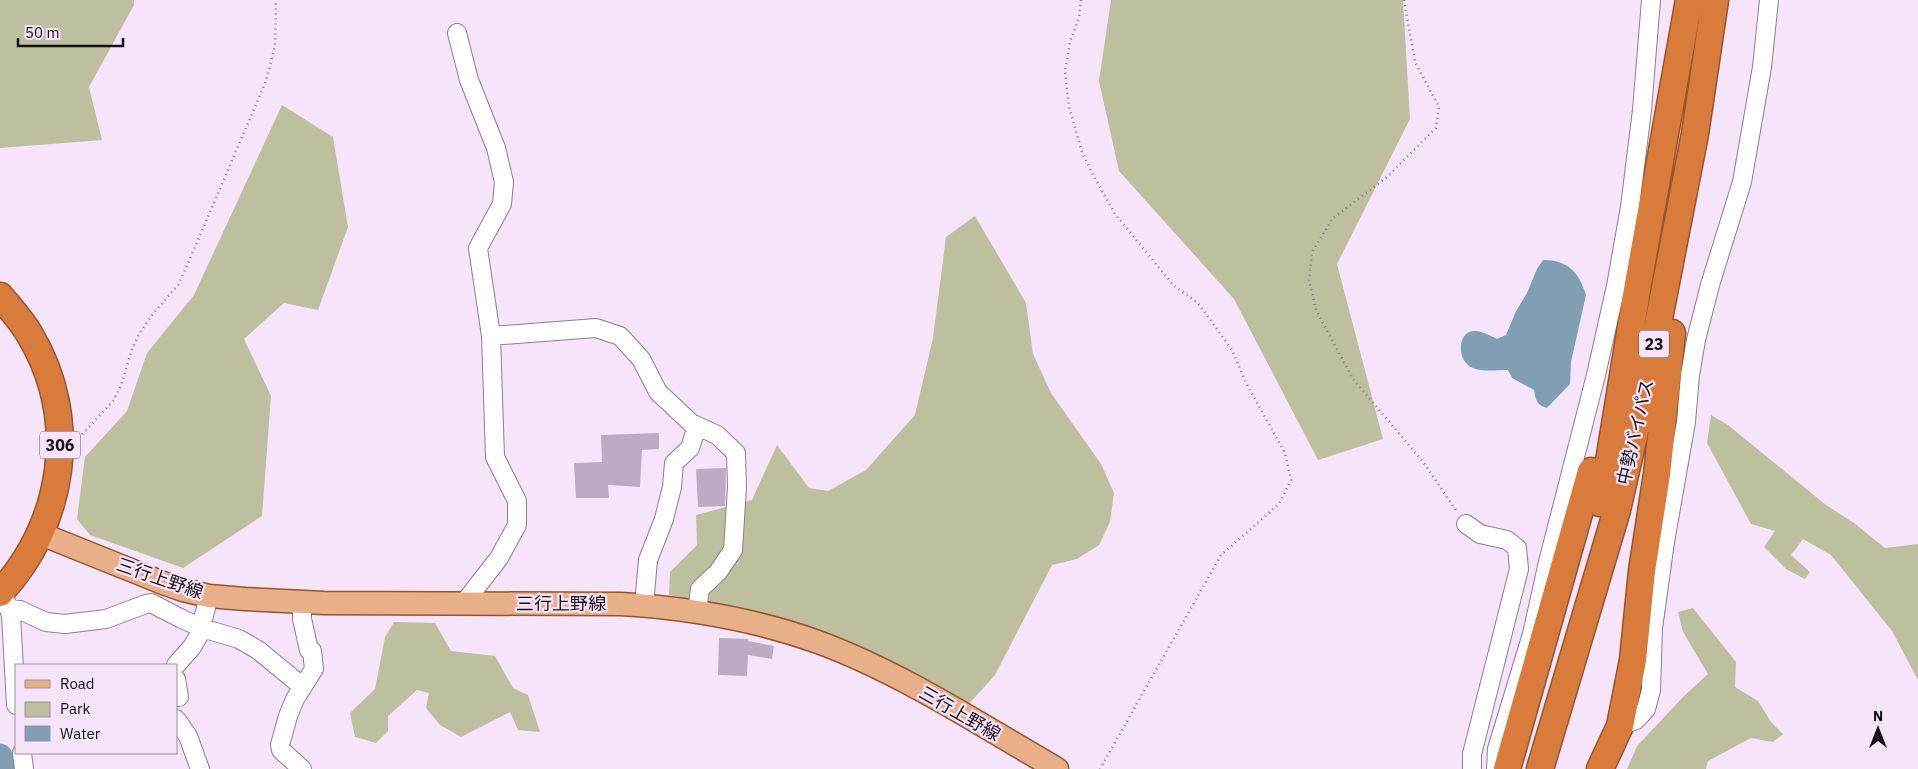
<svg xmlns="http://www.w3.org/2000/svg" width="1918" height="769" viewBox="0 0 1918 769" font-family="'IBM Plex Sans','Noto Sans JP',sans-serif">
<style>
.green{fill:#bdbf9f}
.water{fill:#819fb3}
.lines{fill:none;stroke-linecap:round;stroke-linejoin:round}
.river{stroke:#819fb3;stroke-width:25}
.building{fill:#bfaac4}
.minor-casing{stroke:#8e7d92;stroke-width:20}
.major-casing{stroke:#95562e;stroke-width:25}
.highway-casing{stroke:#95562e;stroke-width:29}
.path{stroke:#847887;stroke-width:2.5;stroke-dasharray:1 4;stroke-linecap:butt}
.minor{stroke:#fff;stroke-width:18}
.major{stroke:#e8b089;stroke-width:22}
.highway{stroke:#d97c3b;stroke-width:26}
.labels{text-anchor:middle;dominant-baseline:central;stroke-width:4.5;stroke-linejoin:round;paint-order:stroke}
.shield{fill:#f6e4fb;stroke:#59505b;stroke-width:1}
.shield-label{font-size:16px;font-weight:bold;fill:#161017}
.street-label{font-size:18px;fill:#161017;stroke:#f6e4fb}
</style>
<rect width="100%" height="100%" fill="#f6e4fb"/>
<path class="green" d="M0,0H134V5L89,87L102,140L0,148Z
M1111,0H1403L1410,119L1337,264L1383,439L1318,460L1234,299L1119,171L1099,81Z
M282,105L333,137L348,227L318,310L284,303L244,339L271,396L262,516L183,568L90,535L77,519L85,457L127,411L147,353L194,295Z
M975,216L1026,303L1033,354L1051,393L1101,464L1114,493L1110,522L1099,545L1077,559L1052,565L995,675L968,705L743,609L669,595L670,572L697,545L696,515L752,500L777,445L809,488L828,491L866,470L915,415L933,338L946,237Z
M1711,415L1728,425L1826,505L1854,523L1885,548L1918,544V680L1892,631L1831,555L1803,539L1791,555L1810,572L1805,579L1786,569L1764,547L1775,531L1751,524L1707,443Z
M1693,608L1736,662L1735,687L1758,701L1771,722L1783,734L1773,742L1751,738L1708,761L1706,769H1627L1637,746L1684,696L1708,674L1683,632L1678,612Z
M394,622L435,623L451,651L495,656L513,688L528,695L540,732L518,730L510,712L461,737L440,725L426,708L429,693L417,690L388,716V731L376,743L355,737L350,713L375,689L385,637Z"/>
<path class="water" d="M1543,260C1568,260 1579,272 1586,295L1571,362L1570,384L1547,408C1537,405 1536,401 1534,390L1512,378L1508,370C1497,370 1482,372 1473,368C1456,362 1457,330 1475,331C1482,331 1491,336 1497,339L1506,335L1516,311L1527,293L1537,269Z"/>
<g class="lines">
<path class="river" d="M0,756L3,769"/>
</g>
<path class="building" d="M659,433V449L642,450L640,487L608,485L609,498H576L574,463L602,462L601,435Z
M726,468L725,506L698,507L696,469Z
M719,638L748,639V641L774,646L772,659L748,655L747,676L718,675Z"/>
<g class="lines">
<g class="minor-casing">
<path id="minor" d="M457,33L469,80L496,148L504,182L502,204L478,248L491,336L495,457L517,501V525L499,558L464,603
M491,336L596,328L620,336L641,359L658,392L691,423L717,435L736,453L737,487L733,550L718,572L700,589L697,611
M1466,524L1480,534L1507,540L1517,548L1519,569L1472,754V769
M5,599L11,615L16,705
M302,601V619L309,650L312,651L314,669L295,699L288,716L280,745L281,750L302,769
M644,605L648,560L664,519L672,487L674,463L690,448L697,426
M9,609L20,610L46,622L65,624L106,619L146,604L151,603L182,619L202,628L239,639L258,650L303,687
M176,665L192,647L199,635L209,596
M176,679L179,697H176
M176,719L188,736L200,769
M1620,726L1636,720L1646,709L1651,690L1653,628L1665,542L1686,422L1690,375L1696,340L1710,285L1742,182L1762,67L1769,0
M22,753L24,769
M1496,769L1497,749L1532,634L1548,562L1596,375L1616,286L1630,207L1642,110L1651,0"/>
</g>
<g class="major-casing">
<path id="major" d="M41,534L163,583L183,590L209,596L245,599L324,603L621,604C688,608 754,619 818,642C902,673 979,724 1057,769"/>
</g>
<g class="highway-casing">
<path id="highway" d="M0,296C10,308 22,321 30,335C80,419 65,523 0,593
M1600,503L1609,461L1638,284L1689,0
M1507,769L1591,471
M1540,769L1617,510L1649,370L1695,134L1715,0
M1600,769L1620,726L1633,660L1642,571L1657,474L1672,333"/>
</g>
<path class="path" d="M1081,0L1079,17L1070,42L1065,72L1069,107L1082,152L1092,173L1115,214L1174,286L1198,303L1232,350L1246,383L1285,453L1291,480L1279,504L1221,555L1100,769
M1404,0L1415,62L1439,107L1436,128L1387,177L1333,218L1312,252L1309,280L1316,310L1353,379L1424,463L1457,512
M79,438L113,401L121,386L132,349L139,334L152,315L178,285L186,268L266,81L275,46L276,0"/>
<use href="#minor" class="minor"/>
<use href="#major" class="major"/>
<use href="#highway" class="highway"/>
</g>
<g class="labels">
<g class="shield">
<rect x="1639" y="330.5" width="30" height="27" rx="4"/>
<rect x="40" y="431.5" width="40" height="27" rx="4"/>
</g>
<g class="shield-label">
<text x="1654" y="344">23</text>
<text x="60" y="445">306</text>
</g>
<g class="street-label">
<text transform="translate(1635 432) rotate(-77)">中勢バイパス</text>
<text transform="translate(160 578) rotate(19)">三行上野線</text>
<text x="561" y="603">三行上野線</text>
<text transform="translate(960 713) rotate(30)">三行上野線</text>
</g>
</g>
<rect x="15" y="664" width="162" height="90" fill="#f6e4fb" stroke="#9c8fa0"/>
<rect x="25" y="680" width="25" height="8" fill="#e8b089" stroke="#9c8fa0"/>
<text x="60" y="689" font-size="15" fill="#161017">Road</text>
<rect x="25" y="702" width="25" height="15" fill="#bdbf9f" stroke="#9c8fa0"/>
<text x="60" y="714" font-size="15" fill="#161017">Park</text>
<rect x="25" y="726" width="25" height="15" fill="#819fb3" stroke="#9c8fa0"/>
<text x="60" y="739" font-size="15" fill="#161017">Water</text>
<g transform="translate(1878 729)" stroke="#f6e4fb" stroke-width="4" paint-order="stroke">
<path d="M0-4L9 19L0 12L-9 19Z" fill="#161017"/>
<text y="-8" font-size="14" font-weight="bold" text-anchor="middle" fill="#161017">N</text>
</g>
<path d="M18 38v8h105v-8" fill="none" stroke="#161017" stroke-width="2.5"/>
<text x="25" y="38" font-size="15" fill="#161017" stroke="#f6e4fb" stroke-width="4" paint-order="stroke">50 m</text>
</svg>
